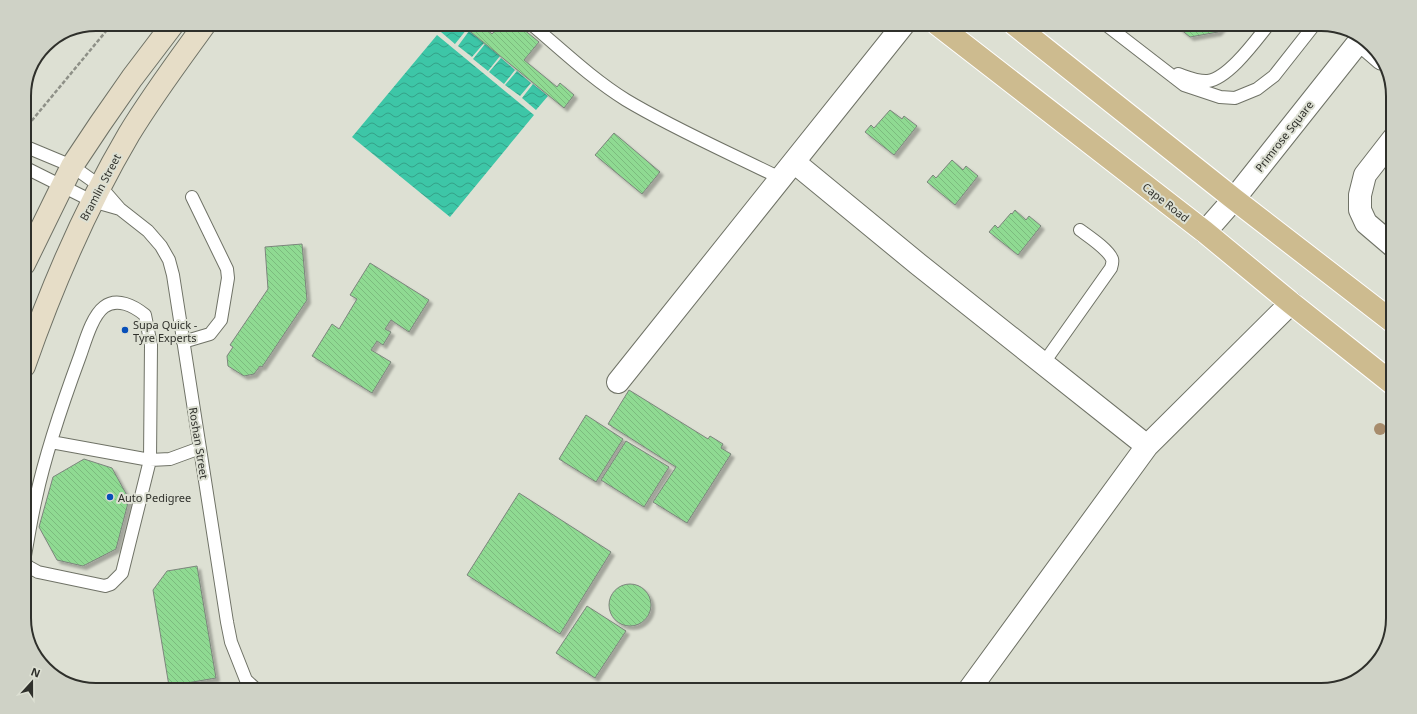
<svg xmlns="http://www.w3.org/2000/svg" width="1417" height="714" viewBox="0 0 1417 714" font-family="'Noto Sans',sans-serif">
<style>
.water{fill:url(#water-waves)}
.building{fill:url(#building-back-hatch);stroke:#7c857c;filter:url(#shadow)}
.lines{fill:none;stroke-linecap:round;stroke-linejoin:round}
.service-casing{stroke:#6f7266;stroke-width:14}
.minor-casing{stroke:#6f7266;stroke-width:24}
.secondary-casing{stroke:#6f7266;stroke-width:24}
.primary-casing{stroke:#fff;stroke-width:24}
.path{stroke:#8e9087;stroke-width:2.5;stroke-dasharray:4 2;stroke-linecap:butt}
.service{stroke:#fff;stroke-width:12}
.minor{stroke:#fff;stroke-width:22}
.secondary{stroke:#e6ddc7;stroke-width:22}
.primary{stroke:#cdbb8f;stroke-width:22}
.tree{fill:#a78c6c}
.poi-dot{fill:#074fb9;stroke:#dde0d3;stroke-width:1.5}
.labels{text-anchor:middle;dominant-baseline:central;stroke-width:4;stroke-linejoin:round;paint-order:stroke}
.street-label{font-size:11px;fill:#2f302b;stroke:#dde0d3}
.poi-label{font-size:11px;fill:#2f302b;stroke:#dde0d3;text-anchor:start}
.rim{fill:none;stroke:#2f302b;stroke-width:2}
</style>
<defs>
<pattern id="water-waves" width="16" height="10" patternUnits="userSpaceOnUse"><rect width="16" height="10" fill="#3dc6a7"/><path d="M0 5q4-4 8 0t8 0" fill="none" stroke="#34a188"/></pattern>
<pattern id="building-back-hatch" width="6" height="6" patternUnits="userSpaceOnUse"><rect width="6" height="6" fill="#8fda92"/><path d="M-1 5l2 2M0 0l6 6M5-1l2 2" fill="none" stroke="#7cbb7e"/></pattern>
<filter id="shadow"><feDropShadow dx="3.5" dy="3.5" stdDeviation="1" flood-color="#0004"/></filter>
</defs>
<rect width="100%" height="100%" fill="#dde0d3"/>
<path class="water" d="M447,24H460L467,29L455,44L441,32Z
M469,31L484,43L472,57L458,46Z
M437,35L534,115L450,217L352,137Z
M485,44L500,56L488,71L473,59Z
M501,58L515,70L504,84L489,72Z
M517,71L531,83L520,96L505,85Z
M533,84L548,96L536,110L522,98Z"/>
<path class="building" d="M461,24H480L492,34L501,24H517L539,42L524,60L557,87L560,83L574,95L564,108Z
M1174,24H1225L1218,32L1190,37Z
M890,110L902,119L904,116L917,126L894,155L865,132L871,125L874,128Z
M614,133L660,172L642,194L595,155Z
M952,160L963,170L966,166L978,176L955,205L927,182L933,175L936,178Z
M1015,210L1026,220L1029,216L1041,226L1018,255L989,232L995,225L998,228L1011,213L1012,214Z
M302,244L307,300L262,367L260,366L254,374L244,376L228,366L227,356L233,347L230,345L268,289L265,247Z
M370,263L429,300L409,332L391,320L385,329L391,332L383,345L377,341L371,350L391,362L372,393L312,356L332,324L339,329L357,299L350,295Z
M629,390L708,439L710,436L723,444L721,448L731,454L687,523L653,502L676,467L608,424Z
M586,415L623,439L596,482L559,459Z
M626,441L669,467L644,507L601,480Z
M84,459L112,468L129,499L116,549L83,566L57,560L39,527L53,477Z
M519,493L611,552L560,634L467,575Z
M197,566L216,678L169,686L153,590L167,571Z
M609 605a21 21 0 1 1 42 0a21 21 0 1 1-42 0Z
M587,606L626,631L595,678L556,653Z"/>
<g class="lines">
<g class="service-casing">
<path id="service" d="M531,24C562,50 592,79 626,100C676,130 730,153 782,179
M1105,24L1184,85L1220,97L1235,98L1257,89L1274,76L1315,24
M1178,74C1187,77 1198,82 1208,81C1229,78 1256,40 1269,24
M24,146L72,166L100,186L120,209L148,231L161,246L169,260L173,275L227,622L231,642L246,680L257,690
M24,167L92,201L120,209
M183,342L210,334L221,320L228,278L227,269L192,197
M1043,364L1111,268C1112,265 1113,262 1112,259C1108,249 1088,236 1080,230
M51,442L150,460L170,459L200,448
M24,561C28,540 31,519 36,498C46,451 63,402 80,356C85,342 92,316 104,307C117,297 134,306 145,315L151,345L150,460L122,573L111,584L105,586L38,572L29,567L24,563"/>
</g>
<g class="minor-casing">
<path id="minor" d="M1360,40L1382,59
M1393,139L1365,175L1360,195V210L1366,223L1393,246
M794,162L918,264L1147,446
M1205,232L1234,199L1361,39
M618,382L904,24
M969,690L1147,446L1291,303"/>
</g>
<g class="secondary-casing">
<path id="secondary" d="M24,264L72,166L100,124L132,78L173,24
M24,366C52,286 86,207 129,134C152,96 179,60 205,24"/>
</g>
<g class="primary-casing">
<path id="primary" d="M937,24L1205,232L1291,303L1393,384
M1014,24L1234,199L1393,322"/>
</g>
<path class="path" d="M24,130L112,24"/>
<use href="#service" class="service"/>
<use href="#minor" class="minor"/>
<use href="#secondary" class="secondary"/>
<use href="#primary" class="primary"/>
</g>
<circle class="tree" cx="1380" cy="429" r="6"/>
<g class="poi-dot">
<circle cx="125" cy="330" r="4"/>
<circle cx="110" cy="497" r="4"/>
</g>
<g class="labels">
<g class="street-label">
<text transform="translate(1284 136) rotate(-52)">Primrose Square</text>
<text transform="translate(100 187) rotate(-62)">Bramlin Street</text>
<text transform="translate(1166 202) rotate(38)">Cape Road</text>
<text transform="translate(199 443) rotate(81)">Roshan Street</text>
</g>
<g class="poi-label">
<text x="133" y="324">Supa Quick -<tspan x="133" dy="13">Tyre Experts</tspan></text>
<text x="118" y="497">Auto Pedigree</text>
</g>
</g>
<path d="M0 0H1417V714H0ZM96 31H1321A65 65 0 0 1 1386 96V618A65 65 0 0 1 1321 683H96A65 65 0 0 1 31 618V96A65 65 0 0 1 96 31Z" fill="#cfd2c6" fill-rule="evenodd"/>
<path class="rim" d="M96 31H1321A65 65 0 0 1 1386 96V618A65 65 0 0 1 1321 683H96A65 65 0 0 1 31 618V96A65 65 0 0 1 96 31Z"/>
<g transform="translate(32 682) rotate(21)" stroke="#dde0d3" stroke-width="3" paint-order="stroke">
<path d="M0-3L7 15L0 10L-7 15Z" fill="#2f302b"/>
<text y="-6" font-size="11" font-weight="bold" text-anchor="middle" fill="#2f302b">N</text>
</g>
</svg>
